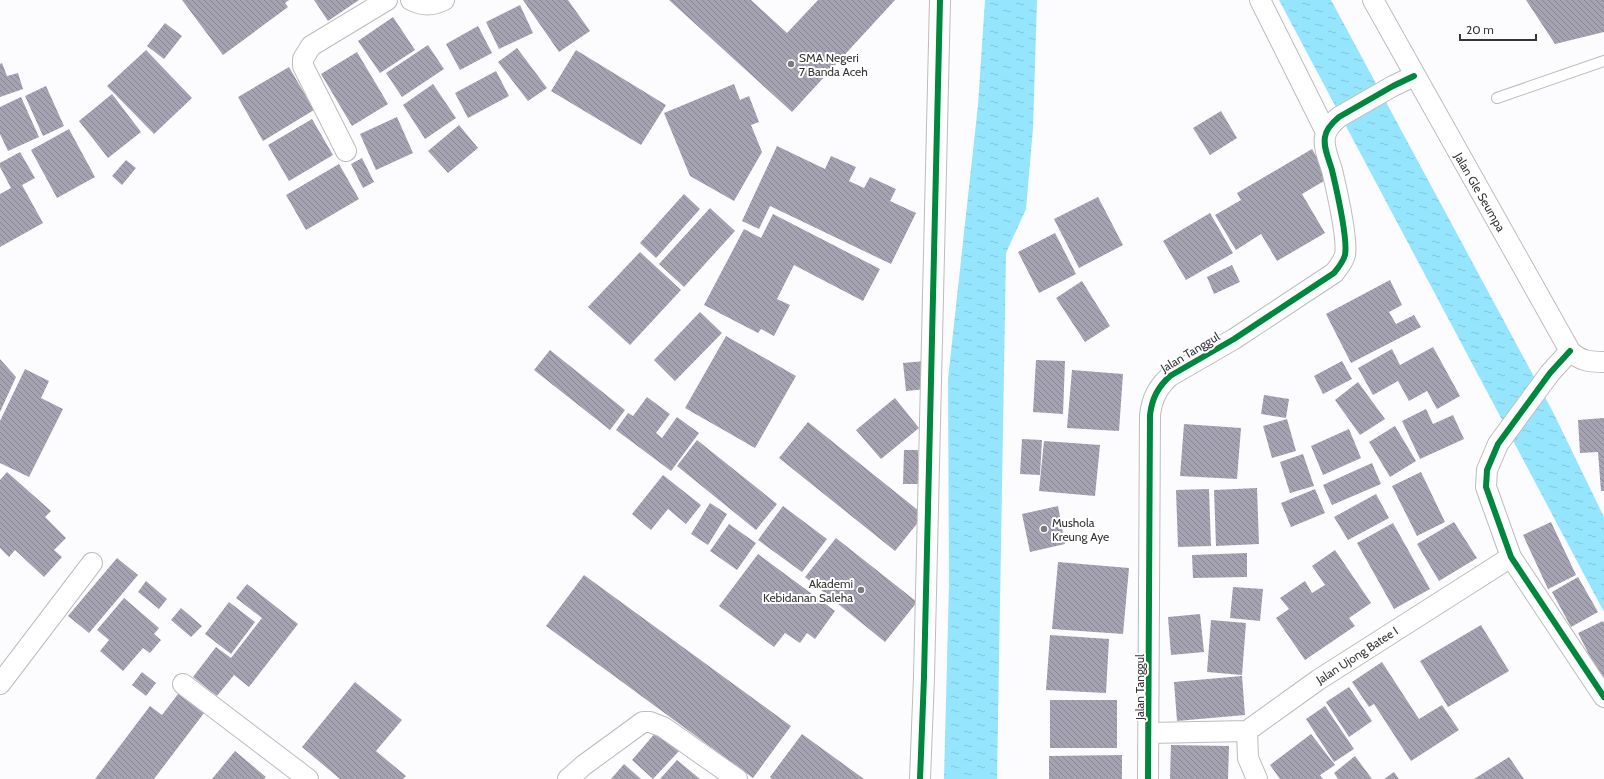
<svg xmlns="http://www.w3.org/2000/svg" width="1604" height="779" viewBox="0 0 1604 779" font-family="Cabin,sans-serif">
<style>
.water{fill:url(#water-ripples)}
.building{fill:url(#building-back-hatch)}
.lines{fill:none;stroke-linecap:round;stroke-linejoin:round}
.lane-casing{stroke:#bcbcbe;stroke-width:12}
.street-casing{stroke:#bcbcbe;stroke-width:22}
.lane{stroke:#fff;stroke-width:10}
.street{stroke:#fff;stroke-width:20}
.cycleway-casing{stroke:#fff;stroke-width:8}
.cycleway{stroke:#00873e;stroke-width:6}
.poi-dot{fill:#7b7b7d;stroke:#fff;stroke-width:1.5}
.labels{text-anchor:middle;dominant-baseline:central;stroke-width:4;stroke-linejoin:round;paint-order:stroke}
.poi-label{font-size:12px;fill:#363638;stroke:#fff;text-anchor:start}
.street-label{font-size:12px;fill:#363638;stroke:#fff}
</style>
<defs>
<pattern id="water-ripples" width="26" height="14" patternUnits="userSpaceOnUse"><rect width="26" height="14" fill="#94e5fd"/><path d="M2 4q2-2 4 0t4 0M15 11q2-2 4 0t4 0" fill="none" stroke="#80c5da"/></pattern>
<pattern id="building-back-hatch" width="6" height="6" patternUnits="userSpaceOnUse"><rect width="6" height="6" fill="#a5a3b2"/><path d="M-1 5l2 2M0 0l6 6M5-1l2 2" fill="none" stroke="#878692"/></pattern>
</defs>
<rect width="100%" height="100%" fill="#fcfcfe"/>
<path class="water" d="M985,0H1037L1033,128L1026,209L1006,253L997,779H944L949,584L948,379L978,105Z
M1279,0H1331L1553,412L1604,517V612Z"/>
<path class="building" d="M182,0H289L285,3L288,7L223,55Z
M314,0H359L328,21Z
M523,0H568L590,31L559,52Z
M669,0H751L787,33L818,0H895L792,112Z
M1526,0H1604V32L1555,44Z
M520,5L533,33L499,49L486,22Z
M393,17L415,50L380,73L358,41Z
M165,23L182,36L164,59L147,46Z
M478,26L492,53L460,70L446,44Z
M428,45L444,69L402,97L386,73Z
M517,48L547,88L528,101L498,62Z
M146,50L192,98L154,134L107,86Z
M576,50L666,105L641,145L551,91Z
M357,52L388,104L352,126L321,74Z
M2,63L7,76L18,73L23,89L0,97V64Z
M289,67L314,110L263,141L238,97Z
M496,71L509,96L468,118L455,93Z
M433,84L456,118L425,139L403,105Z
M734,84L740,100L749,96L759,122L751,125L762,152L734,201L690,176L664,113Z
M46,86L64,126L43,136L25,96Z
M112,94L141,132L108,158L79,121Z
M21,97L39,137L8,151L0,134V107Z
M1221,111L1237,138L1210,155L1193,128Z
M397,117L413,153L376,170L360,134Z
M312,119L333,155L289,181L268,145Z
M459,125L478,148L448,173L428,151Z
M69,129L95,177L57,198L31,150Z
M777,146L825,169L831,156L856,167L849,181L864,188L870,177L896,189L890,201L916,213L891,264L770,206L759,229L742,221Z
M1312,149L1329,178L1302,194L1325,233L1277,261L1261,234L1236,250L1215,215L1241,200L1237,193Z
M20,152L35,178L22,185L43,223L0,247V194L11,188L0,167V163Z
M362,158L374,182L363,188L351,164Z
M126,160L136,168L122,185L112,176Z
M339,164L359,199L306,230L286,195Z
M684,194L700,209L656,258L640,243Z
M1098,197L1123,245L1079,268L1054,219Z
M710,208L735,231L684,287L659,264Z
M1210,213L1233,253L1186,280L1163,241Z
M773,214L880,269L863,301L794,265L777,299L790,305L774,336L761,329L758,333L704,305L744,229L761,238Z
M1055,233L1076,274L1039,293L1018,252Z
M640,252L681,290L630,345L588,307Z
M1232,265L1240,282L1214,294L1207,277Z
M1390,280L1402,305L1389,312L1396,324L1414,315L1421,327L1351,363L1326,314Z
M1082,281L1110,326L1085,342L1056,298Z
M700,312L722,333L675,381L654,360Z
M726,336L796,376L755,448L685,408Z
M1433,347L1460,396L1437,409L1427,391L1409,401L1398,381L1373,395L1358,368L1392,349L1400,365Z
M550,350L625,410L610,430L534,370Z
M0,359L16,377L0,412Z
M1036,360L1065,361L1063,414L1033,412Z
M925,361L927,389L906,391L903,363Z
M1342,361L1352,379L1323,394L1314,376Z
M25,369L49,381L41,398L63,409L29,477L0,463V421Z
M1072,370L1123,374L1119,431L1067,428Z
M1358,382L1385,419L1360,435L1335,400Z
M1264,395L1289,399L1286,418L1261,414Z
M647,397L670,414L656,433L662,438L677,417L699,433L671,471L616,430L628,413L633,416Z
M895,398L919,428L881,459L856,430Z
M1426,409L1433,424L1453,415L1464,439L1420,459L1402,421Z
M1604,418V491H1601L1598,452L1580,453L1578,420Z
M1287,419L1296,451L1272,458L1263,426Z
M808,422L924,515L895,551L779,458Z
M1184,424L1241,428L1237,479L1180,476Z
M1395,426L1416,461L1390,477L1369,442Z
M1349,429L1361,458L1323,475L1311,446Z
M1022,439L1042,440L1040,475L1020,474Z
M697,440L777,504L756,530L677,466Z
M1044,441L1100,445L1095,496L1039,491Z
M904,450H918V484H903Z
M1303,454L1314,486L1290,493L1280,462Z
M1372,463L1381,484L1332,505L1323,485Z
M7,472L51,511L45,517L66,538L54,550L62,557L44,577L15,550L9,557L0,548V480Z
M1421,472L1445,522L1417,536L1392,486Z
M663,475L701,505L686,524L668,509L651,530L632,514Z
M1257,488L1259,544L1216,546L1214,490Z
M1209,489L1211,546L1178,547L1176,490Z
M1315,489L1325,513L1291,527L1281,503Z
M1376,494L1389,518L1348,540L1334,517Z
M710,503L727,514L708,545L691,534Z
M783,506L827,539L802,572L758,540Z
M1058,506L1065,544L1030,552L1022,514Z
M1454,522L1477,558L1439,581L1417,544Z
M1551,522L1576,575L1548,589L1523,535Z
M1393,523L1430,589L1394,609L1357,543Z
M729,524L756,543L737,570L710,551Z
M836,538L917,602L885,642L805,577Z
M1335,550L1371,603L1349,618L1355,626L1305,660L1276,618L1289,609L1280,598L1305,581L1312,593L1325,585L1312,566Z
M1247,553V577L1193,578L1192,555Z
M758,554L835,611L815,639L807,633L800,643L785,633L774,647L719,606Z
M117,558L138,575L89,633L68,616Z
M1058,562L1129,568L1123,634L1052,629Z
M584,575L791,726L753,778L546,626Z
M1578,577L1598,612L1571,627L1552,592Z
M146,581L167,599L159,609L138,592Z
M247,584L298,624L249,687L234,675L217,696L193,677L216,647L231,658L262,618L236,598Z
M1233,587L1263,589L1260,621L1230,618Z
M124,598L159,628L154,634L161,640L150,653L143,648L123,671L100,651L109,640L97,630Z
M229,602L255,622L231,654L205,634Z
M181,608L202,626L191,637L171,620Z
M1200,614L1204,652L1171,655L1168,617Z
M1211,620L1246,623L1242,675L1207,672Z
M1603,621L1604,623V684L1578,633Z
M1481,625L1509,671L1448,707L1420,661Z
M1050,635L1109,639L1106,693L1046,690Z
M1382,662L1419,719L1442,705L1459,730L1411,761L1374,704L1369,707L1352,682Z
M142,672L156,683L146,696L132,685Z
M1242,676L1245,715L1177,721L1174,682Z
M355,682L402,720L376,751L406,776L403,779H340L302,747Z
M1349,687L1372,721L1349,737L1326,702Z
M178,694L204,713L154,779H95L150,706L162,715Z
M1050,700H1117V748H1050Z
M1325,706L1354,749L1334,762L1306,719Z
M657,731L679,751L653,779L632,760Z
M802,734L864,779H772L770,777Z
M1311,734L1335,765L1320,775L1323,779H1280L1270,765Z
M1171,745L1229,746L1228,779H1170Z
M235,751L266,777L264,779H212Z
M1122,755V779H1049V756Z
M1355,756L1372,779H1338L1334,773Z
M1509,757L1524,779H1474Z
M677,760L700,779H660Z
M624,764L641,779H611Z
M1394,772L1399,779H1384Z"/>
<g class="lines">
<g class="lane-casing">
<path id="lane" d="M1497,98L1604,61"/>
</g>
<g class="street-casing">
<path id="street" d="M411,0C423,6 432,6 444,0
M1260,0L1326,132
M1373,0L1570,351C1580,361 1590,362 1604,362
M346,151L303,66V59L311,46L387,0
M1570,351L1550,373L1498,444L1487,470L1486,487L1511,557L1604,697
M0,684L92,563
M183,684L308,779
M1150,733L1247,731
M568,779L584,765L643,722H650L663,727L737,779
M920,779L924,677L940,0
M1148,779L1150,415C1152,398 1158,387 1170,376L1234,339L1334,273C1339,267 1343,262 1345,255C1348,239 1336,187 1332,170C1329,160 1323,147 1325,137C1326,129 1333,122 1339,117L1393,86L1414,76
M1257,779L1248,758L1247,731L1318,680L1511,557"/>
</g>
<use href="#lane" class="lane"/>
<use href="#street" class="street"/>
<g class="cycleway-casing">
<path id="cycleway" d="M1570,351L1550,373L1498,444L1487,470L1486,487L1511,557L1604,697
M920,779L924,677L940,0
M1148,779L1150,415C1152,398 1158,387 1170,376L1234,339L1334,273C1339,267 1343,262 1345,255C1348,239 1336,187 1332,170C1329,160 1323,147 1325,137C1326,129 1333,122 1339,117L1393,86L1414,76"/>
</g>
<use href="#cycleway" class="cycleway"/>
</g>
<g class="poi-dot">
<circle cx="791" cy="64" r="4"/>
<circle cx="1044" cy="529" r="4"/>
<circle cx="861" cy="590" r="4"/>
</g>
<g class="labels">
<g class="poi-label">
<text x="799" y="57">SMA Negeri<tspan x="799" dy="14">7 Banda Aceh</tspan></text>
<text x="1052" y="522">Mushola<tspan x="1052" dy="14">Kreung Aye</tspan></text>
<text x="853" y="583" text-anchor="end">Akademi<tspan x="853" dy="14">Kebidanan Saleha</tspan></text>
</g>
<g class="street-label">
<text transform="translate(1480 192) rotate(60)">Jalan Gle Seumpa</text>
<text transform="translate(1190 352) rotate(-31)">Jalan Tanggul</text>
<text transform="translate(1357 655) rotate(-33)">Jalan Ujong Batee I</text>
<text transform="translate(1139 687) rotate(-90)">Jalan Tanggul</text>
</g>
</g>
<path d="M1460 34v6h76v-6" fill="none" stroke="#363638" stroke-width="2"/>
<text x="1466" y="34" font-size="12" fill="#363638" stroke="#ffffff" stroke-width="3" paint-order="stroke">20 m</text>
</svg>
